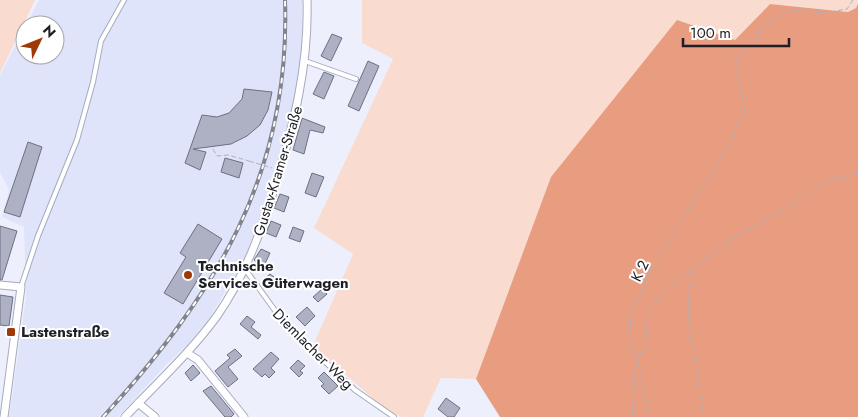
<svg xmlns="http://www.w3.org/2000/svg" width="858" height="417" viewBox="0 0 858 417" font-family="Jost,sans-serif">
<style>
.built{fill:#e0e4fa}
.green{fill:#fadbd0}
.forest{fill:#e89d81}
.building{fill:#aeb1c4;stroke:#6d7082}
.lines{fill:none;stroke-linecap:round;stroke-linejoin:round}
.service-casing{stroke:#a6aabd;stroke-width:6}
.minor-casing{stroke:#a6aabd;stroke-width:9}
.path{stroke:#aeb0bb;stroke-width:1;stroke-dasharray:5 2.5;stroke-linecap:butt}
.service{stroke:#fff;stroke-width:4}
.minor{stroke:#fff;stroke-width:7}
.rail-casing{stroke:#81838d;stroke-width:4}
.rail{stroke:#fff;stroke-width:2;stroke-dasharray:5.5;stroke-linecap:butt}
.path-bridge{stroke:#aeb0bb;stroke-width:1;stroke-dasharray:5 2.5;stroke-linecap:butt}
.poi-dot{fill:#9f3a08;stroke:#fff;stroke-width:2}
.labels{text-anchor:middle;dominant-baseline:central;stroke-width:4;stroke-linejoin:round;paint-order:stroke}
.street-label{font-size:15px;fill:#1e1f26;stroke:#fff}
.poi-label{font-size:15px;font-weight:bold;fill:#1e1f26;stroke:#fff;text-anchor:start}
</style>
<rect width="100%" height="100%" fill="#edf0fc"/>
<path class="built" d="M39,0H302V41L298,82L286,134L259,223L245,259L208,320L187,345L164,367L118,417H9L26,297L24,227L2,217L9,190L0,172V75L25,27V55H55V25H26Z"/>
<path class="green" d="M0,0H35L0,73Z
M362,0H858L856,8L848,12L770,4L735,40L551,178L476,379L441,378L423,417H402L387,411L313,346L353,254L314,228L393,59L362,43Z"/>
<path class="forest" d="M858,3V417H500L476,379L551,177L677,20L735,40L770,4L848,12L856,8Z"/>
<path class="building" d="M332,34L342,38L331,61L321,56Z
M368,61L379,66L359,111L348,106Z
M324,72L334,76L324,99L313,94Z
M244,89L272,92L268,110L260,125L247,136L231,144L193,149L206,152L200,170L185,163L202,115L217,117L229,113L242,99Z
M302,118L325,127L323,133L310,130L304,154L293,150Z
M28,142L42,147L20,217L4,212Z
M225,158L243,163L239,178L221,172Z
M312,173L324,177L316,197L305,193Z
M280,194L289,197L284,212L274,208Z
M271,221L281,225L276,237L266,233Z
M198,224L222,239L183,304L164,293L186,257L180,253Z
M0,226L17,231L2,280H0Z
M293,227L304,231L300,242L289,238Z
M261,249L270,253L263,268L255,264L256,262L254,260Z
M270,274L278,280L269,288L262,281Z
M322,289L327,294L318,302L313,297Z
M0,295L13,297L9,326L0,325Z
M307,307L315,316L305,326L296,317Z
M247,316L255,322L251,327L261,335L258,339L240,324Z
M235,349L242,356L228,367L238,379L228,387L215,371L230,358L227,355Z
M271,352L279,359L271,368L275,372L269,378L265,374L262,377L253,369Z
M298,360L305,366L300,371L303,373L299,377L290,368Z
M193,365L200,373L191,381L185,373Z
M324,372L338,386L329,394L321,386L324,384L318,378Z
M211,386L234,414L231,417H225L203,391Z
M446,398L460,408L454,417H448L438,409Z"/>
<g class="lines">
<g class="service-casing">
<path id="service" d="M305,61L356,79
M245,269L284,323L355,390L394,417
M21,287L38,236L77,140L93,82L101,41L124,0"/>
</g>
<g class="minor-casing">
<path id="minor" d="M0,285L21,287L4,417
M187,353L198,360L244,417
M138,403L155,417
M125,417C156,384 190,353 217,316C245,276 261,232 275,186C294,124 309,65 307,0"/>
</g>
<path class="path" d="M853,0L847,9L825,13L791,10L760,27L756,42L735,62L745,110L728,146L652,267L630,316L632,347L636,354L645,351L648,310L667,289L733,238L805,198L831,179L858,174
M213,149L217,156L228,155L249,161
M694,269L688,296L689,327L704,417
M636,355L650,417
M632,417L636,358"/>
<use href="#service" class="service"/>
<use href="#minor" class="minor"/>
<g class="rail-casing">
<path id="rail" d="M103,417C216,294 291,173 285,0"/>
</g>
<use href="#rail" class="rail"/>
<path class="path-bridge" d="M249,161L272,168"/>
</g>
<g class="poi-dot">
<circle cx="188" cy="275" r="5"/>
<rect x="6" y="327" width="10" height="10" rx="2.5"/>
</g>
<g class="labels">
<g class="street-label">
<text transform="translate(278 171) rotate(-73)">Gustav-Kramer-Straße</text>
<text transform="translate(640 271) rotate(-64)">K 2</text>
<text transform="translate(313 349) rotate(45)">Diemlacher Weg</text>
</g>
<g class="poi-label">
<text x="198" y="266">Technische<tspan x="198" dy="17">Services Güterwagen</tspan></text>
<text x="21" y="332">Lastenstraße</text>
</g>
</g>
<g transform="translate(40 40) rotate(47)"><circle r="24" fill="#ffffff" stroke="#a5a5a8"/>
<path d="M0-4L9 19L0 12L-9 19Z" fill="#9f3a08"/>
<text y="-8" font-size="14" font-weight="bold" text-anchor="middle" fill="#1e1f26">N</text>
</g>
<path d="M683 38v8h106v-8" fill="none" stroke="#1e1f26" stroke-width="2.5"/>
<text x="690" y="38" font-size="15" fill="#1e1f26" stroke="#ffffff" stroke-width="4" paint-order="stroke">100 m</text>
</svg>
